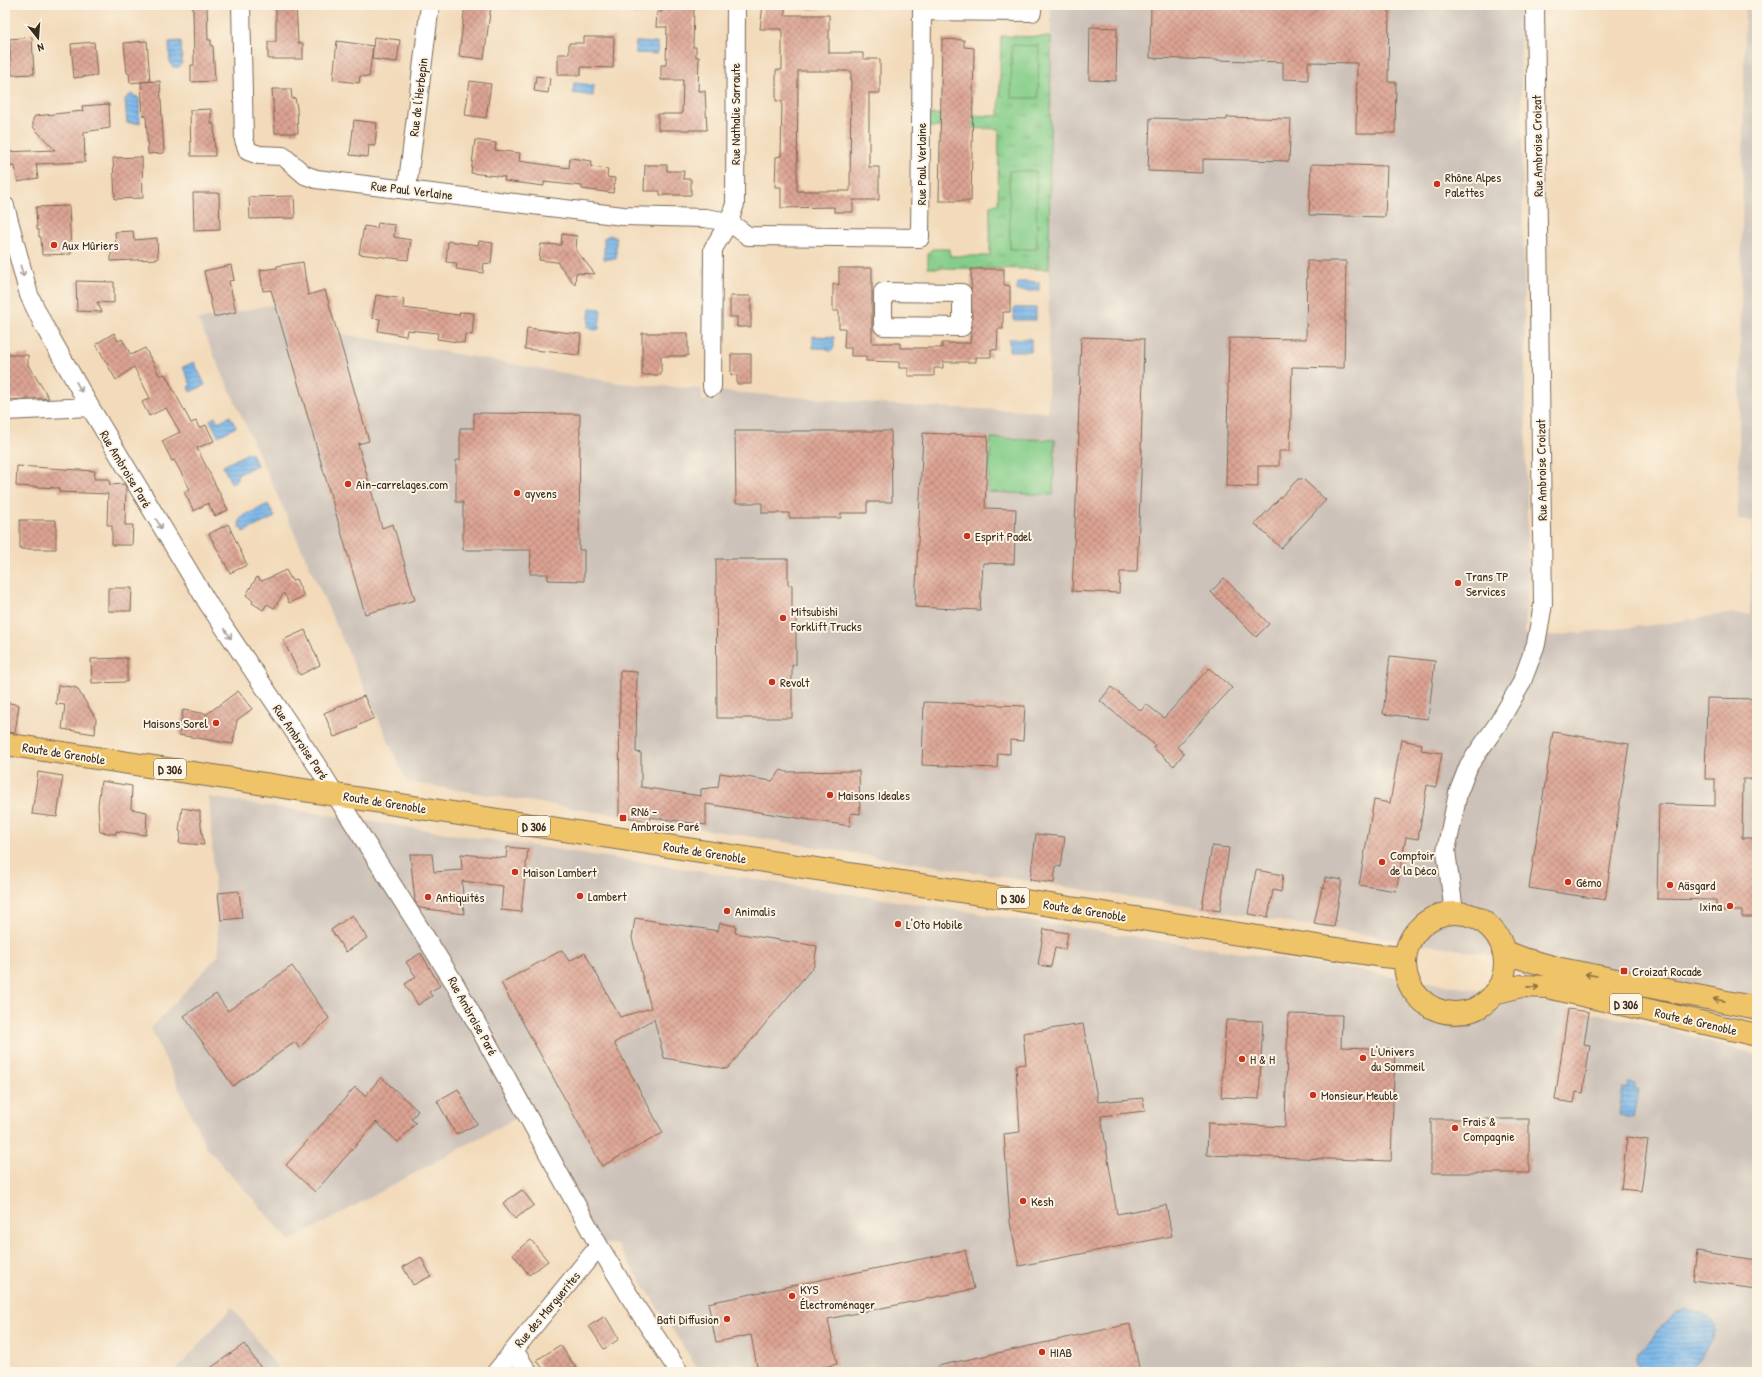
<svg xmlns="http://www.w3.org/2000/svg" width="1762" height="1377" viewBox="0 0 1762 1377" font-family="'Patrick Hand',sans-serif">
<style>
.industrial{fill:#cdc2b9}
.grass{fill:url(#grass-tufts);stroke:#607c54}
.pitch{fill:#85ce8a;stroke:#607c54}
.water{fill:url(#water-rules);stroke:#597084}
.building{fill:url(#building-cross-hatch);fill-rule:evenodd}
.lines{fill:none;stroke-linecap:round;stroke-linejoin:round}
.street-casing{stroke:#7b6855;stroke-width:20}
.primary-casing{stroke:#7b6855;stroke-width:24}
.street{stroke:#fff;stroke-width:18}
.primary{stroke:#efc469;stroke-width:22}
.oneway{stroke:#a79f9a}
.oneway2{stroke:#8c6f40}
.poi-dot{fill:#c8321e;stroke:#fcf5e5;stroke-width:1.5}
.labels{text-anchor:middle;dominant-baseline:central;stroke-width:4;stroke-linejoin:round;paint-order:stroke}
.shield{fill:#fcf5e5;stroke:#75675a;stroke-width:1}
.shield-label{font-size:12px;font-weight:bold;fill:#3b2a1e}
.street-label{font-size:13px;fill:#3b2a1e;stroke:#fcf5e5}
.poi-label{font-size:13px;fill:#3b2a1e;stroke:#fcf5e5;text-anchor:start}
</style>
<defs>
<pattern id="grass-tufts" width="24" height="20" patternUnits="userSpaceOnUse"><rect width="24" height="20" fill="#85ce8a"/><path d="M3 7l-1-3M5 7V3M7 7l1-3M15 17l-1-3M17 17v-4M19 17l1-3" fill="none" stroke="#6ea770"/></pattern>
<pattern id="water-rules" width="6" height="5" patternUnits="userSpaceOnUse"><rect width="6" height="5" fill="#77b5ea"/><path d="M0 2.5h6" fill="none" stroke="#6393bd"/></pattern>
<pattern id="building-cross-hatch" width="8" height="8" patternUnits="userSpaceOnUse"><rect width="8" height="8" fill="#dca393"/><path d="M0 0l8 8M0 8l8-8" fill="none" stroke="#b48577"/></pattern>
</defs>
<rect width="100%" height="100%" fill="#fcf5e5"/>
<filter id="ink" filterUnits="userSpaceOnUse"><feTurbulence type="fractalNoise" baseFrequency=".025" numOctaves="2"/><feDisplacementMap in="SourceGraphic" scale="8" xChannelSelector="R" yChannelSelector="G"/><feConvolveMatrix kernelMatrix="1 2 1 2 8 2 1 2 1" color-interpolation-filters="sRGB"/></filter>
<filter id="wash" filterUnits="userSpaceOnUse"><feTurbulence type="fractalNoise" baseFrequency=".012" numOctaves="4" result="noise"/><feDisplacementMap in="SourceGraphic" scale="16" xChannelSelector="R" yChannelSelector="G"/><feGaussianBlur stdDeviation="0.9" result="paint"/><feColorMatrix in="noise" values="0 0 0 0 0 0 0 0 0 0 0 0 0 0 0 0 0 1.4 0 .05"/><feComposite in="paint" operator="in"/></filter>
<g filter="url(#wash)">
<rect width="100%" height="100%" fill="#f2daba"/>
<path class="industrial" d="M1051,5H1520L1528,581L1525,634L1549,636L1661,624L1723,614L1750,615L1753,522L1738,519L1745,5H1757V997L407,782L198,320L275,304L325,290L338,333L619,383L702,389V400L718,401V391L911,406L1048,412Z
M209,797L1360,971L1520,997L1667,1029L1757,1055V1372H700L617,1245L584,1240L518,1117L290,1241L206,1147L151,1028L219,955Z
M232,1307L281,1372H175Z"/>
<path class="grass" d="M1001,36L1051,37L1049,269L928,268V253L933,249H950V256H990V205L998,204L999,129L927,127V114L999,116Z"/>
<path class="pitch" d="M1012,45L1039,46L1038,98H1011Z
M1009,171H1036L1037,249H1010Z
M991,438L1055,440L1053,495L988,492Z"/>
<path class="water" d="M633,5H645V13H633Z
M796,5H820V8H796Z
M181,41L182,64L179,67H173L170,64L169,42Z
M636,42L658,43L657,54L635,53Z
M574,83L594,85L593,96L573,93Z
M131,94L139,98L140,123H127L125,99Z
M610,235L616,238V259H604V238Z
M1018,282H1039V291H1017Z
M590,308L601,309L599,329L594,330L588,327Z
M1014,308H1036V320H1014Z
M813,336L834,337V348L830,352L826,348H813Z
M1009,339H1031V351H1009Z
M194,362L205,385L190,392L188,387L191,385L183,367Z
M230,416L236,427L218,436L210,420L215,417L218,422Z
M250,452L257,465L237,475V480L231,483L223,466Z
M268,504L275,517L243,532L239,524L241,517Z
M1628,1082L1635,1083L1634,1090H1638L1633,1118L1619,1115L1623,1088L1627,1089Z
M1686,1309C1738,1317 1706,1349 1688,1372H1641L1637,1360L1638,1354L1675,1313Z"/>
<g id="blocks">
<path class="building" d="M193,5H207L208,40H211V46H213L215,81L191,82V65H194Z
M276,5H296L298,43H303V59H268V42H276Z
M465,5H491L484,59L459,56Z
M662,5H694L693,47H696V57H699L698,91H705L707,130H658V114H682L683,80H661V65H666L667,27H656L657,12H662Z
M763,5H785V15H829V53H863V59H880V93H869V167H879V200H853V212H834V207L781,208V187H775L776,157L781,156L782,101H776V70H782V29H760ZM798,71H851L850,191H797Z
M1151,5H1389L1388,82H1396L1395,133H1356L1357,63L1308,62V80L1283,79V62L1150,58Z
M1090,27L1117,28L1116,81L1089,80Z
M32,37L34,74L12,75L9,39Z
M374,37L400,40L397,62L372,59Z
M584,37H614L613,68L581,67V75H558V54H569V43H584Z
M942,39L964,40V47L974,48L971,201H939Z
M147,41L150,81L130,83L129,73H127L124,43Z
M337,41L373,46L369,77L360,76L359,83L333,80Z
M94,42L97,75L74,78L71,44Z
M536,76L550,78L548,93L534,91Z
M160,81L164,153L148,154L146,115L143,116L141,82Z
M470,81L491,84L486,118L465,115Z
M272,89H291L292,99L295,98L297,108L298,133H275Z
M109,104L110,128L84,132L85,162L36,164L38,178L18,182L15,166L6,167L5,152L55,150L33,127V119L35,116L83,111L82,106Z
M211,109V124H214L215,156H191L190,110Z
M1227,117L1291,119L1289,161L1203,159V173L1148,171L1150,118L1227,120Z
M354,120L377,123L375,146L369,145L368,157L350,155Z
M475,140L496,143L495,150L520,153L519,161L569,168L570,158L592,161L591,167L608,169L607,177L615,178L613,193L582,189V186L544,182V186L504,181L505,177L471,173Z
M142,157L143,198L115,199L113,158Z
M1311,164L1387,166L1385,217L1309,215Z
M645,165H667V171H684L683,179H691V195H660V191H644Z
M193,193H219L220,230L194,231Z
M294,196L295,218L250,219L249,197Z
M69,206L71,254L42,255L41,237H39V230H37L36,207Z
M378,223L395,225L394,237L411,240L408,260L359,254L364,226L377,228Z
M133,231L134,240L157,238L158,259L111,261V246L116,245L115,232Z
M562,234L577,236L576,250L595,274L576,273L575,285L557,262L539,260L541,244L561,245Z
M448,241L478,245L479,241L493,243L491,264L484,263L483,273L456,269L457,263L446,262Z
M1307,261H1346L1344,368L1292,367L1290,451H1279V466H1258V487L1226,486L1229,338L1306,339Z
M303,262L308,295L325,290L369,441L358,444L382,528L393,524L415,600L365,614L271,290L263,291L260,270L277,268V266Z
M231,265L234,280L229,281L236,312L214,317L204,271Z
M839,268H872V343H900V348H942V343H970L972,327L971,269H1004V285L1010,286V312H1003V329H998L997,350L991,349V357H976V362H943V368H934V376H908V368H899V362L866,361V356H851V348H844L845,328H839V311H833V284L839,285Z
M76,281L114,282V303L97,302L102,312L77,311Z
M376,295L404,299L403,308L459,315L460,312L474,313L472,335L465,334L464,343L437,339L438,333L407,330L406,336L378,331L380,319L372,318Z
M730,296H751V327H737V317H730Z
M527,328L581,334L579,355L525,349Z
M114,333L118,341L122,339L131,355L145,348L160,376L165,374L191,423L196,421L199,428L206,425L214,441L197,448L228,510L215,516L208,503L194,511L184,492L190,489L174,460L172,461L162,441L180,432L166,408L149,416L142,402L150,398L134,367L116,380L96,344Z
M642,333H688V356H661V375H642Z
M1081,337L1144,339L1141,449H1142L1137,572H1120L1119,593L1072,591L1079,434H1078Z
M731,354H751V384H737V375H731Z
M5,355H28V365L49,398L5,400Z
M474,413L580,414L579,550H584V581L548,580V574H530L531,550H463V502H456V460H460V428H474Z
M735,431H891L892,502H867V513H841V518H789V513H762V503H736Z
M923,433L988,436L985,508L1016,509L1014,564L983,563L980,610L915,607Z
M17,466L95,471L94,479H109L110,485L124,484L126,487L125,525H133L132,545H112V525H107L108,494L59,492V488L16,486Z
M1298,479H1303L1326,500L1281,548L1255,524Z
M20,520H56V549H20Z
M228,524L247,565L230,573L209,534Z
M716,559H788V585H792V612H796V665H792V718H717Z
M286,570L292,581L296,579L304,596L289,603L284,593L274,608L267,604L263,610L252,603L253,601L246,595L257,577L262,581Z
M1224,578L1269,624L1256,637L1211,592Z
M108,588H132L131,611H108Z
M305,630L320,665L300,675L283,640Z
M1390,656L1435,661L1428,719L1383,714Z
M127,658V682L92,683L91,659Z
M1209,668L1232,688L1177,747L1184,753L1174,766L1153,748L1155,745L1100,701L1111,687L1141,711L1146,704L1164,718Z
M620,671L637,672L636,752L641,753V787L701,796V789L718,787L720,773L772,781L781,770L786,772L859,771L860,814L851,813L850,826L706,804V825L650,817L649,821L619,816Z
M58,685L77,688L96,719L95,734L62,729L65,705L56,704Z
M238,691L252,709L237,720L233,744L179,735L183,710L207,714Z
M364,696L374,718L357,726L358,728L334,737L324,713Z
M1707,698L1757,699V779H1743L1742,838H1757V917H1742V911H1716V900L1657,899L1659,804L1715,806V779H1705Z
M5,702L19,705L15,733L5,732Z
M924,702L1025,706L1023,741L1010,740V754L998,753L997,768L922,765Z
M1553,732L1629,744L1605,900L1529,888Z
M1401,740L1422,744L1421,750L1442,753L1436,787L1427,785L1418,839L1406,837L1396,891L1359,885L1374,800L1390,803Z
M38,772L63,776L57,817L32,814Z
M101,781L132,786L131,809L147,812L146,835L116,831V834L100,832L98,806Z
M182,808L200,811V818L204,845L179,843L181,832L179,831Z
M1036,834L1065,837L1061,867L1056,866L1054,883L1030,880Z
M1212,846L1229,848L1220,911L1202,908Z
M507,847L528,849L521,912L501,910L503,886L462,881L464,914L420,908L415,901L410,854H432L434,872L462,870L461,854L506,858Z
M1256,870L1283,875L1281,892L1273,890L1268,917L1248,914Z
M1325,877L1342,880L1334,927L1314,924L1322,887L1324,888Z
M239,891L242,918L221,920L218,893Z
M352,915L367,938L346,952L331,930Z
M635,918L718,931L720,923L736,926L735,933L817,946L814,966L727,1069L664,1058L654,1019L614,1043L663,1133L602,1166L501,983L562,950L569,961L585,953L620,1017L651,1008L632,938Z
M1044,929L1068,933L1065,950L1055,948L1051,967L1038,965Z
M421,953L440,986L429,992L432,996L418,1005L405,984L416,977L406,962Z
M292,966L329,1018L299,1048L295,1042L233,1086L184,1016L216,994L228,1011Z
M1568,1009L1589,1012L1584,1044L1590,1045L1583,1093L1576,1092L1574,1103L1555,1100Z
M1288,1014L1342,1015L1341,1047L1395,1049L1391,1161L1207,1155L1208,1123L1285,1127Z
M1226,1020L1263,1021L1259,1099L1221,1097Z
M1083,1024L1098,1102L1143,1098L1145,1111L1101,1116L1117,1214L1166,1205L1172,1236L1019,1266L1010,1222L1004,1134L1020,1132L1016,1065L1026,1064L1023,1033Z
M381,1077L418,1111L411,1119L416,1123L398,1142L376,1122L315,1192L286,1165L355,1087L365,1096Z
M458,1089L477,1124L460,1133H455L437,1101Z
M1431,1119H1529V1173H1431Z
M1627,1137L1648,1140L1641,1191L1621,1189Z
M522,1190L534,1205L515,1219L503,1203Z
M531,1240L548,1261L529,1275L513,1254Z
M965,1250L974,1289L828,1319L837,1364L801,1372H758L751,1335L716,1342L708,1303Z
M1697,1251L1757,1260L1756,1289L1693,1280Z
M421,1257L431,1276L413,1285L403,1267Z
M605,1316L619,1339L604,1349L589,1326Z
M1130,1324L1140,1372H939L938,1366Z
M244,1344L264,1372H205Z
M560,1345L579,1372H545L537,1360Z"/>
</g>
</g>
<g filter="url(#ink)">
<use href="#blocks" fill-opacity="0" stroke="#7b6855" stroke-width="1"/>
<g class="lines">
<g class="street-casing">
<path id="street" d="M241,5L244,140L248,151L259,155L283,156L305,175L316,179L623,216L705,218L729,222L748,236L920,238L922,11L1032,12V5
M407,189L430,5
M5,206L29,295L44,326L90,407L209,605L316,764L455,984L599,1246L638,1310L679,1372
M883,292L962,293V327L883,326Z
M712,387L713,249L729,222L735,204L736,5
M5,411L90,407
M1454,912L1446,851L1458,793L1469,765L1499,722L1521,684L1536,644L1543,604L1535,5
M514,1350L528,1372
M496,1372L599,1246"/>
</g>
<g class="primary-casing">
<path id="primary" d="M5,744L1382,956L1405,958
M1405 963a50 50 0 1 1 100 0a50 50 0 1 1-100 0Z
M1503,951L1524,959L1561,969L1757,1008
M1494,993L1521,986L1547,987L1757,1035"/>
</g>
<use href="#street" class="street"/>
<use href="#primary" class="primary"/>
</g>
<defs><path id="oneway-shaft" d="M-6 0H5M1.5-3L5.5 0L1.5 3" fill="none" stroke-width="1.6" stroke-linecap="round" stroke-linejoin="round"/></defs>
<g class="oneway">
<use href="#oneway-shaft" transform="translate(22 271) rotate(74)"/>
<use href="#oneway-shaft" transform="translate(79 387) rotate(61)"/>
<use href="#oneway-shaft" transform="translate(159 524) rotate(59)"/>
<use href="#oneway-shaft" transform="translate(228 634) rotate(56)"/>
</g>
<g class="oneway2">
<use href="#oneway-shaft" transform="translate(1591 975) rotate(-170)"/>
<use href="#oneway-shaft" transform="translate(1533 987) rotate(1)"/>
<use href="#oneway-shaft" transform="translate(1719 1000) rotate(-169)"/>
</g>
</g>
<g class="poi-dot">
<circle cx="1437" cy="184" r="4"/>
<circle cx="54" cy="245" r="4"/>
<circle cx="348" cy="484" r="4"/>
<circle cx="517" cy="493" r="4"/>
<circle cx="967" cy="536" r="4"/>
<circle cx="1458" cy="583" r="4"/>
<circle cx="783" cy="618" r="4"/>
<circle cx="772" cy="682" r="4"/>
<circle cx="216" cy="723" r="4"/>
<circle cx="830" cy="795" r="4"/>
<rect x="619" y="814" width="8" height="8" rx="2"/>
<circle cx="1382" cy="862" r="4"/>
<circle cx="515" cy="872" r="4"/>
<circle cx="1568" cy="882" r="4"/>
<circle cx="1670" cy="885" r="4"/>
<circle cx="580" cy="896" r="4"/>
<circle cx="428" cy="897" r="4"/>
<circle cx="1730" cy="906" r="4"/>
<circle cx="727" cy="911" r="4"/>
<circle cx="898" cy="924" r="4"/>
<rect x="1620" y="967" width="8" height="8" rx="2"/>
<circle cx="1363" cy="1058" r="4"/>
<circle cx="1242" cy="1059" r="4"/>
<circle cx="1313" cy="1095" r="4"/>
<circle cx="1455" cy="1128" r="4"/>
<circle cx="1023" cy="1201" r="4"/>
<circle cx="792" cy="1296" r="4"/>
<circle cx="727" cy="1319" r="4"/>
<circle cx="1042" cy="1352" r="4"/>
</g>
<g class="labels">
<g class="shield">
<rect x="154" y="759" width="32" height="20" rx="3"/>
<rect x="518" y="816" width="32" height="20" rx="3"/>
<rect x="997" y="888" width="32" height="20" rx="3"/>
<rect x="1610" y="994" width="32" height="20" rx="3"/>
</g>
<g class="shield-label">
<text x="170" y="769">D 306</text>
<text x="534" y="826">D 306</text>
<text x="1013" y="898">D 306</text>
<text x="1626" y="1004">D 306</text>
</g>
<g class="street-label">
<text transform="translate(418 97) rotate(-83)">Rue de l'Herbepin</text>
<text transform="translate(735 114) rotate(-90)">Rue Nathalie Sarraute</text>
<text transform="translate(1537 146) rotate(-91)">Rue Ambroise Croizat</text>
<text transform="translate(921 164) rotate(-90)">Rue Paul Verlaine</text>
<text transform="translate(412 190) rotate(7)">Rue Paul Verlaine</text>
<text transform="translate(126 469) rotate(59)">Rue Ambroise Paré</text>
<text transform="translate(1541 470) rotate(-91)">Rue Ambroise Croizat</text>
<text transform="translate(301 742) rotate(56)">Rue Ambroise Paré</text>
<text transform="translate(64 753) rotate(9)">Route de Grenoble</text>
<text transform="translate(385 802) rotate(9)">Route de Grenoble</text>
<text transform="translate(705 852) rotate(9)">Route de Grenoble</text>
<text transform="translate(1085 910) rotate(9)">Route de Grenoble</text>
<text transform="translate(473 1016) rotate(61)">Rue Ambroise Paré</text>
<text transform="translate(1696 1021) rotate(13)">Route de Grenoble</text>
<text transform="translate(547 1309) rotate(-50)">Rue des Marguerites</text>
</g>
<g class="poi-label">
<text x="1445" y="177">Rhône Alpes<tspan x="1445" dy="15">Palettes</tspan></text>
<text x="62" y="245">Aux Mûriers</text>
<text x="356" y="484">Ain-carrelages.com</text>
<text x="525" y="493">ayvens</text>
<text x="975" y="536">Esprit Padel</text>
<text x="1466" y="576">Trans TP<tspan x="1466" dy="15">Services</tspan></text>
<text x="791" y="611">Mitsubishi<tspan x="791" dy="15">Forklift Trucks</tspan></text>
<text x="780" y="682">Revolt</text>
<text x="208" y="723" text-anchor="end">Maisons Sorel</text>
<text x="838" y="795">Maisons Ideales</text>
<text x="631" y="811">RN6 -<tspan x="631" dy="15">Ambroise Paré</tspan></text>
<text x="1390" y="855">Comptoir<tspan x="1390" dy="15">de la Déco</tspan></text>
<text x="523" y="872">Maison Lambert</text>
<text x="1576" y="882">Gémo</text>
<text x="1678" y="885">Aäsgard</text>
<text x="588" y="896">Lambert</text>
<text x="436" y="897">Antiquités</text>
<text x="1722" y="906" text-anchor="end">Ixina</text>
<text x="735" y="911">Animalis</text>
<text x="906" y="924">L'Oto Mobile</text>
<text x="1632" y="971">Croizat Rocade</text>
<text x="1371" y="1051">L'Univers<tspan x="1371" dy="15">du Sommeil</tspan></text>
<text x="1250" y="1059">H &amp; H</text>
<text x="1321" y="1095">Monsieur Meuble</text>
<text x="1463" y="1121">Frais &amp;<tspan x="1463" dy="15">Compagnie</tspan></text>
<text x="1031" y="1201">Kesh</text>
<text x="800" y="1289">KYS<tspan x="800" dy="15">Électroménager</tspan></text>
<text x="719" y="1319" text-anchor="end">Bati Diffusion</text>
<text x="1050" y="1352">HIAB</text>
</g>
</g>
<rect width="1762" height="1377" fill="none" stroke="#fcf5e5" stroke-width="20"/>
<g transform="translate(38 38) rotate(163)" stroke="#fcf5e5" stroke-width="3" paint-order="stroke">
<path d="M0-3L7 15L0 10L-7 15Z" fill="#3b2a1e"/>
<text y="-6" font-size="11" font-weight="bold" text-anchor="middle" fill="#3b2a1e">N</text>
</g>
</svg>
